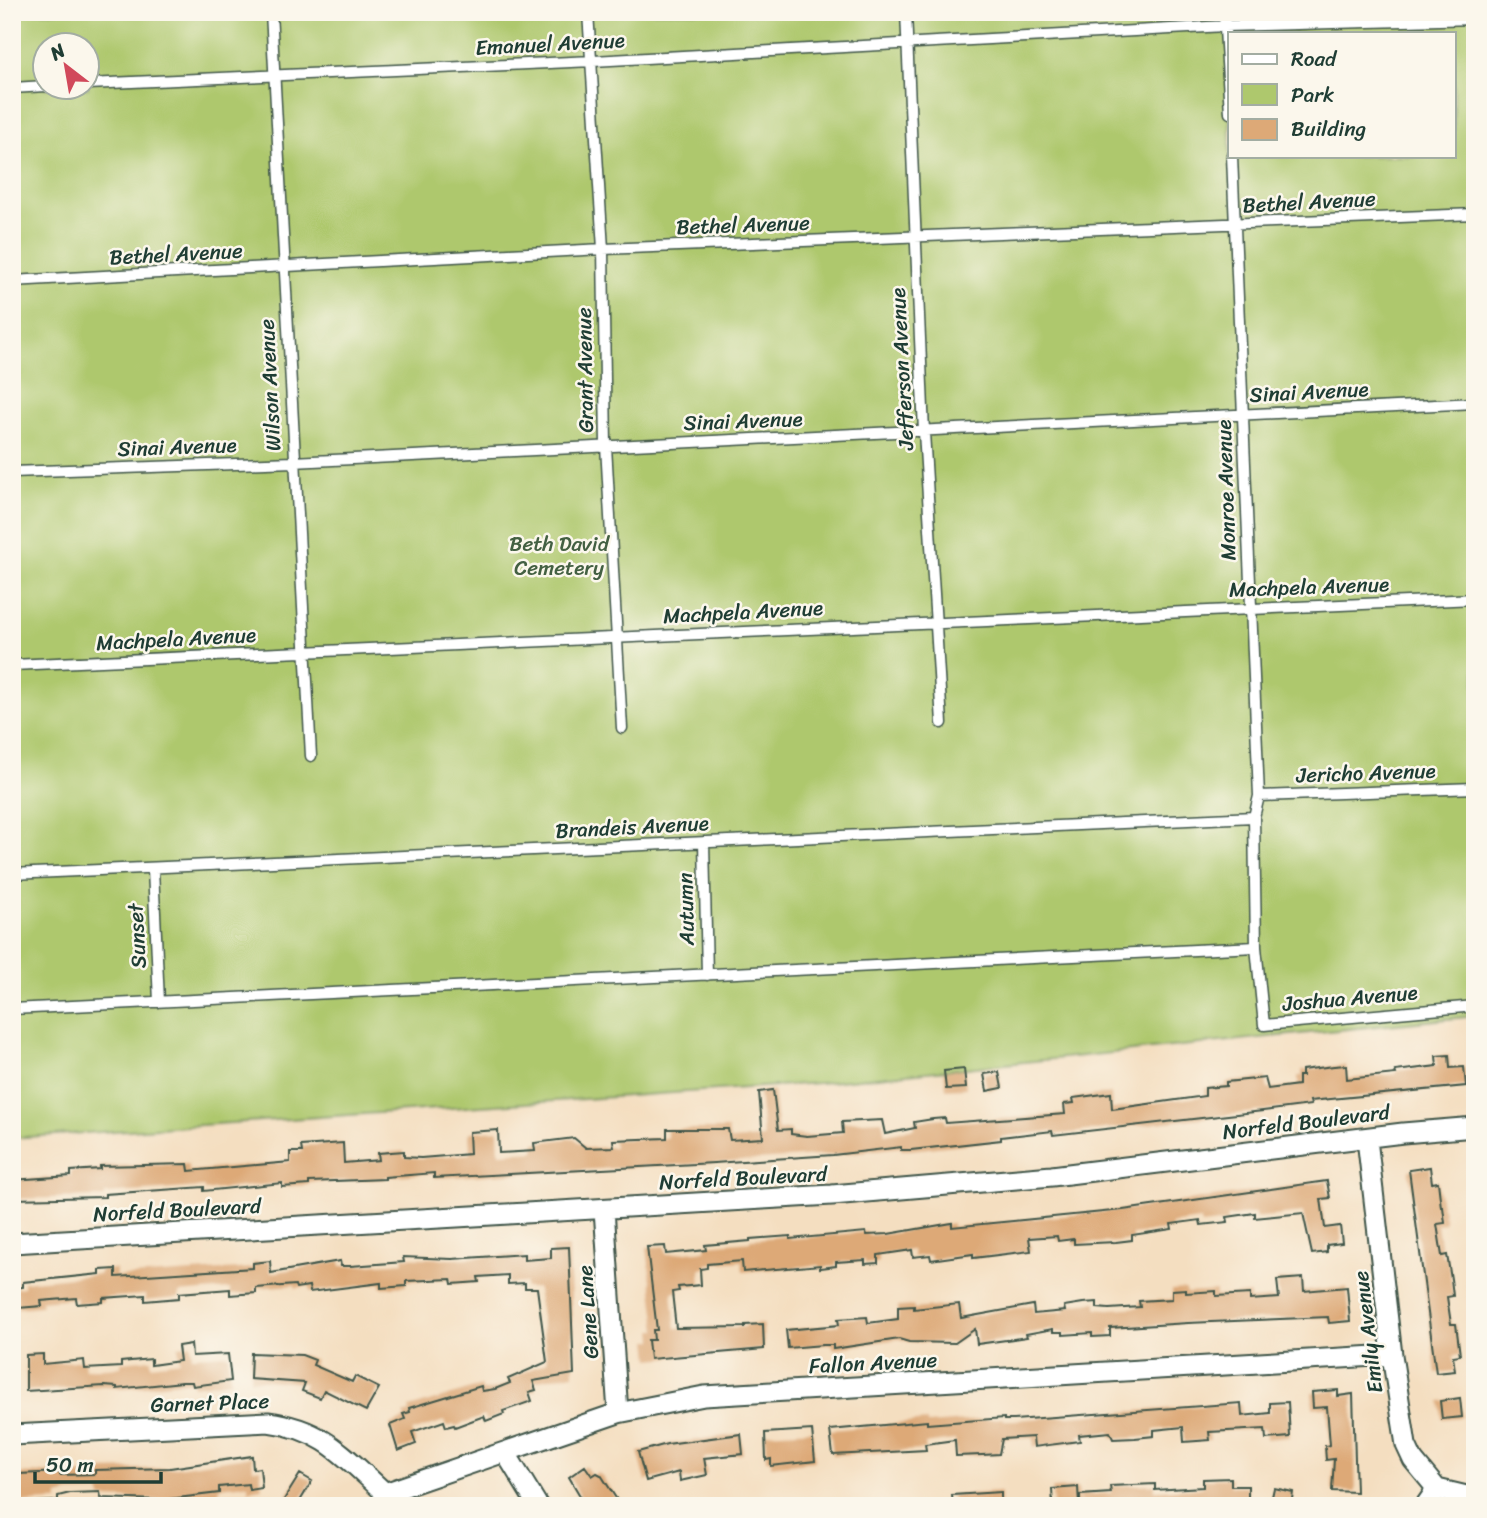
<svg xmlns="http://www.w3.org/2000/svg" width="1487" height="1518" viewBox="0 0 1487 1518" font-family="Sriracha,sans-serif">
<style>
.green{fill:#aec86d;stroke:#668250;stroke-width:2;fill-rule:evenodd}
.building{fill:#dda977}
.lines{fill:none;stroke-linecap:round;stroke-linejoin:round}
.lane-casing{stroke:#3f5549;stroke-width:13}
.street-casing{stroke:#3f5549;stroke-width:23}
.lane{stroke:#fff;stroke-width:10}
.street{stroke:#fff;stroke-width:19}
.labels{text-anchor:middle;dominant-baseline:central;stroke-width:5;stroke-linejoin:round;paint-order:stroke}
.street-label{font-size:21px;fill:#1f3d34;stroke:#fbf7ec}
.park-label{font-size:21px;fill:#436042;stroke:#fbf7ec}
</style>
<rect width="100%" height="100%" fill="#fbf7ec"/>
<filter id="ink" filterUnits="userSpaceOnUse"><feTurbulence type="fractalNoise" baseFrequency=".0143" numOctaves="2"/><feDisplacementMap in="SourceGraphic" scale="14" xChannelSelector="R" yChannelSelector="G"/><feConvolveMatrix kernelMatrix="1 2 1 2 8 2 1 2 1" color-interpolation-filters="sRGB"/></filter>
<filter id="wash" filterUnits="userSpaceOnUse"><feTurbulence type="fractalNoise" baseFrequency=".00686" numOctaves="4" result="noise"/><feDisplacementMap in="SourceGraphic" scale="28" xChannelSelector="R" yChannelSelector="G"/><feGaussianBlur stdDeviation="1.57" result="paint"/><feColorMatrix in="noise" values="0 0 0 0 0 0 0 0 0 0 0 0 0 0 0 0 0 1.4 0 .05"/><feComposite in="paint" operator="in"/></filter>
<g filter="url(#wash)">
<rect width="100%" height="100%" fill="#f4dec0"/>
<path class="green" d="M12,12H1475V1016L819,1083L12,1138ZM1230,33H1454V156H1230ZM46,46H88V88H46Z"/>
<g id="blocks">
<path class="building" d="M1449,1055L1450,1068L1464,1067L1466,1086L1310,1101L1311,1105L1263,1111L1053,1135L1052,1131L1001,1137V1140L911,1150H901V1147L833,1155L714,1163L434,1178V1173L385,1177V1179L309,1182V1185L282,1187V1183L204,1191V1187L105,1194V1197L12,1199V1180L71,1176V1171L100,1169V1166L188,1164L189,1171L290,1162V1152H302L301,1146L343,1143L344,1163L379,1160L378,1153L404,1151V1157L421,1158L470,1154L469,1132L498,1130L499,1153L535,1151L534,1143L574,1138L586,1148L614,1147L613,1140L667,1138V1129H728L730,1140L763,1138L759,1092L773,1090L778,1130L791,1129V1134L807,1136L843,1133L842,1122L882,1120L885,1134L915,1128L914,1122L933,1119L945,1118L946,1123L1065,1114L1064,1104L1074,1103L1073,1098L1111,1093L1112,1109L1205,1096V1088L1226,1086V1082L1265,1078L1268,1089L1298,1085V1076H1302V1070L1334,1066L1346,1065L1347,1079L1396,1074L1395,1071L1437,1066L1436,1056Z
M964,1069L966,1088L946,1089L944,1071Z
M999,1072L1002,1088L987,1091L984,1074Z
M1430,1167L1432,1183L1438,1182L1441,1207H1443L1445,1223L1437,1224L1442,1256L1447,1255L1451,1279L1453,1296L1447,1297L1451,1324H1456L1460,1355L1453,1356L1455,1371L1436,1373L1409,1170Z
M1327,1181L1330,1198L1321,1199L1325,1228L1340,1226L1342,1243L1327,1245V1252L1312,1254L1303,1213L1255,1218V1213L1227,1217L1228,1222L1201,1225L1200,1220L1171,1224L1172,1229L1132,1235V1240L1116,1242L1074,1244V1239L1058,1241L1057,1236L1029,1238L1031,1251L973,1258V1254L931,1260L930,1255L913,1257L912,1250L878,1255V1263L865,1264V1260L836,1262V1266L820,1268V1265L743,1272L742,1261L707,1264V1268L700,1269L701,1285L678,1287L679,1291L672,1292L676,1328L745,1327V1325L763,1324L764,1349L650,1359L648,1340H654L653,1330H657L647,1247L665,1246L666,1254L706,1250L705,1245L750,1241V1239L790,1236V1239L866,1232L867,1235L888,1234L952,1223V1227L1123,1210Z
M569,1247L574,1374L533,1381L536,1390L529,1392L532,1401L503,1411L504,1414L486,1421L484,1416L455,1427L454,1425L446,1427L444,1421L412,1432L416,1444L398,1451L390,1425L405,1419L403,1414L410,1412L409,1408L481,1386L482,1391L495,1389L510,1383L508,1379L547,1362L537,1288H525V1283L508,1284V1275L478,1277L479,1282L452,1284L451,1279L406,1281V1286L381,1288V1283L310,1292L309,1286L296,1288L295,1285L256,1288V1293L230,1295V1289L179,1293V1298L145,1301V1295L103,1298V1302L77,1304L76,1298L41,1301L42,1306L18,1308L16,1288L23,1287V1282L100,1274V1270L116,1269V1277L253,1268V1263L270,1261L271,1273L340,1261L341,1266H350L404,1262L403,1257L452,1259L524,1254V1260L551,1258V1248Z
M1303,1278L1304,1291L1347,1287L1350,1321L1329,1323L1328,1317L1188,1323L1110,1328V1336L1092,1337V1333L1063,1335V1332H1053V1329L1026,1334L1027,1337L977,1344L975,1329L955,1343L909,1342L899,1339L833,1349V1345H823L788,1348L786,1330L839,1325L838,1319L867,1317L868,1323L898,1319V1307L914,1306V1309L959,1304L961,1318L1033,1305L1034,1314L1065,1311L1064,1306L1083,1303L1097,1302V1308L1109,1309L1140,1307L1139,1301L1172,1299V1290L1186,1289V1293L1216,1291V1296L1250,1294V1300L1279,1298L1277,1280Z
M191,1344L192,1356L228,1354L231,1381L193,1386L192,1382H182L117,1389V1387L104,1386L26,1391V1355L43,1354V1364L84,1360L85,1369L121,1367V1362L151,1359V1365L180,1361L178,1346Z
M251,1353L302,1355L315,1360L313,1365L352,1382L355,1376L379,1388L366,1411L324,1390L320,1398L302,1391L305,1383L250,1379Z
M1338,1390V1396L1353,1394L1356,1492L1332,1491L1334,1459L1326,1460L1325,1446L1330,1445L1327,1407L1313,1408L1312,1392Z
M1460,1398L1462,1417L1442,1419L1440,1401Z
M1288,1402L1290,1437L1266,1439L1265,1429L1209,1432L1210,1440L1184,1442L1183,1427L1154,1430V1436L1135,1438L1113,1439L1110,1432L1079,1435L1080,1441L1034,1447L1033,1437L1002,1439L999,1454L982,1455L956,1456L955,1440L925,1444L926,1450L833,1455L830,1430L927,1421V1424L1004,1418V1420H1014L1241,1403L1242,1416L1270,1413V1403Z
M812,1430L815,1461L771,1466V1459L766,1460L765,1433Z
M741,1434L743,1454L704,1458L707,1475L680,1481L679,1472L646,1481L638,1452L667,1444Z
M252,1456L253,1469L260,1468L262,1488L249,1490L248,1484L219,1487V1493L160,1500L101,1498L100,1492L70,1493L58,1496V1501L12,1503V1479L19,1478V1474L60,1472V1475L95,1474V1470L170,1468Z
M585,1466L592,1476L597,1473L601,1475L621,1506H586L569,1477Z
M300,1474L312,1481L297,1506H280Z
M1231,1478V1486H1248V1506H1080V1495L1111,1493L1110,1486L1155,1484V1490L1186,1488L1203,1487V1479Z
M1078,1487L1079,1505L1053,1506L1052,1489Z
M1274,1488L1293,1492L1291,1506H1270Z
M1001,1492V1506H953L952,1495Z"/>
</g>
</g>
<g filter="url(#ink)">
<use href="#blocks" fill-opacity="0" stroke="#3f5549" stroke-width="2"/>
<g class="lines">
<g class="lane-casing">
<path id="lane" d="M271,12L311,756
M588,12L603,249L606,446L622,728
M906,12L924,432L942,723
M1224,12L1230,113
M88,84L593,61L1225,26L1475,19
M12,88L46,86
M1232,156L1259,796L1254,817L1256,947L1264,1025L1475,1006
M12,281L603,249L1475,214
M12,472L293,462L1475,403
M12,665L1475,599
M1259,796L1475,788
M704,842L707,975
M153,869L159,1002
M12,874L1254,817
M12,1009L1256,947"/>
</g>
<g class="street-casing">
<path id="street" d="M1367,1139L1392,1355L1406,1445L1413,1460L1437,1489
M604,1209L618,1413
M12,1243L832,1195L1052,1176L1403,1133L1475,1127
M12,1435L268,1422C324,1429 345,1457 385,1493
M505,1452L538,1506
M1437,1489L1475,1498
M382,1506L385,1493L618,1413L704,1396L1392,1355
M1425,1506L1437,1489"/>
</g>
<use href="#lane" class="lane"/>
<use href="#street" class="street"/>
</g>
</g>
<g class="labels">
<g class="street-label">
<text transform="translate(550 44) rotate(-3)">Emanuel Avenue</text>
<text transform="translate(1309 202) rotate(-3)">Bethel Avenue</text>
<text transform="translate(743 225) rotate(-2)">Bethel Avenue</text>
<text transform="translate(176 254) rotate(-3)">Bethel Avenue</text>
<text transform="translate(902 369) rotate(-93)">Jefferson Avenue</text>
<text transform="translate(585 370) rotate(-91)">Grant Avenue</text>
<text transform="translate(270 385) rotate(-93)">Wilson Avenue</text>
<text transform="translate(1309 392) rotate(-3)">Sinai Avenue</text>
<text transform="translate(743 421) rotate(-2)">Sinai Avenue</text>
<text transform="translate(177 447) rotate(-2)">Sinai Avenue</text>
<text transform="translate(1226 490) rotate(-92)">Monroe Avenue</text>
<text transform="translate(1309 587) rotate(-2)">Machpela Avenue</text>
<text transform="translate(743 612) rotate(-3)">Machpela Avenue</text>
<text transform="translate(176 639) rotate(-3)">Machpela Avenue</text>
<text transform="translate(1366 773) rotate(-2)">Jericho Avenue</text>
<text transform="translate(632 827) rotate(-3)">Brandeis Avenue</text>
<text transform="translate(686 909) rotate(-91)">Autumn</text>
<text transform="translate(137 936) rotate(-93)">Sunset</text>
<text transform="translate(1350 998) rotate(-5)">Joshua Avenue</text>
<text transform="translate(1306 1122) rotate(-7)">Norfeld Boulevard</text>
<text transform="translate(743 1178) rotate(-3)">Norfeld Boulevard</text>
<text transform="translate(177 1210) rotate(-3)">Norfeld Boulevard</text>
<text transform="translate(588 1312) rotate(-94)">Gene Lane</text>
<text transform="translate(1368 1332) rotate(-97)">Emily Avenue</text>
<text transform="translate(873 1363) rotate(-3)">Fallon Avenue</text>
<text transform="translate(210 1403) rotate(-2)">Garnet Place</text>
</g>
<g class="park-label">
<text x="559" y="544">Beth David<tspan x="559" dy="24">Cemetery</tspan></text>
</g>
</g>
<rect width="1487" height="1518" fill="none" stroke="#fbf7ec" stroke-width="42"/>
<rect x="1228" y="32" width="228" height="126" fill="#fbf7ec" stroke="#a3ada2" stroke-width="2"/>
<rect x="1242" y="54" width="35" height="10" fill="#ffffff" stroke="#a3ada2" stroke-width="2"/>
<text x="1291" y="66" font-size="21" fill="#1f3d34">Road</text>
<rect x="1242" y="84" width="35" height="21" fill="#aec86d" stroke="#a3ada2" stroke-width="2"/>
<text x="1291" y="102" font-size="21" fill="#1f3d34">Park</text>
<rect x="1242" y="119" width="35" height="21" fill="#dda977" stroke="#a3ada2" stroke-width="2"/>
<text x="1291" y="136" font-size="21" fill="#1f3d34">Building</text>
<g transform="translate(66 66) rotate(329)"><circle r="33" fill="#fbf7ec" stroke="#a3ada2" stroke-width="2"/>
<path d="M0-5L12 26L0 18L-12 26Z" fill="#d1495b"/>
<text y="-10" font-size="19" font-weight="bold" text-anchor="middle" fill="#1f3d34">N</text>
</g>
<path d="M35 1472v10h126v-10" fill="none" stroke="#1f3d34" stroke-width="3.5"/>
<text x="46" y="1472" font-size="21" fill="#1f3d34" stroke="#fbf7ec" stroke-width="5" paint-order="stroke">50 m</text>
</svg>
